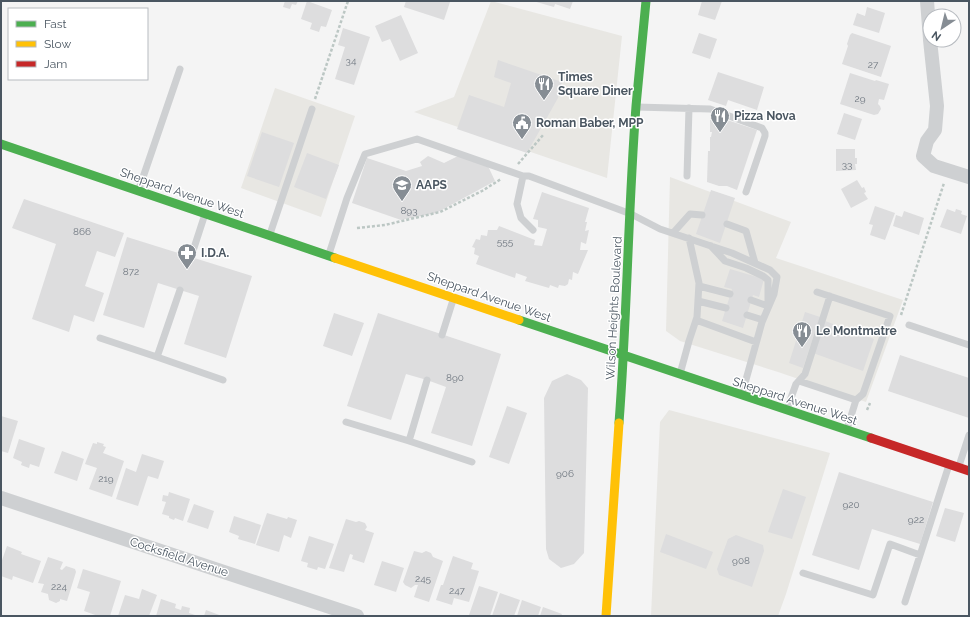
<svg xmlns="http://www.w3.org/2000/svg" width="970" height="617" viewBox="0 0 970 617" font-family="Raleway,sans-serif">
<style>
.commercial{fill:#e8e7e3}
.building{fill:#ddddde}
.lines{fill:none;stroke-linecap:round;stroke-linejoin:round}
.path{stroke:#bcc7c4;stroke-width:2.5;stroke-dasharray:3 2;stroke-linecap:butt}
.lane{stroke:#ced0d2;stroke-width:7}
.street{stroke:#ced0d2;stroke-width:14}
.fast{stroke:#4caf50;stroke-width:9}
.slow{stroke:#ffc107;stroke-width:9}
.jam{stroke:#c62828;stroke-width:9}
.labels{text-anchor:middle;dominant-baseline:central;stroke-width:3;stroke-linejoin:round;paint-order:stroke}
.number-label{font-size:10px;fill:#707881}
.poi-label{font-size:12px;font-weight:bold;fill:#4a5661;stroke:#fff;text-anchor:start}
.street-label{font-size:12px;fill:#4a5661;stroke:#fff}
</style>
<rect width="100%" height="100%" fill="#f4f4f4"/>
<path class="commercial" d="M491,1L622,36L607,178L414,112L454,97Z
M275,88L355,116L321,217L241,188Z
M670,177L791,222L776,258L903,300L866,402L778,372L680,341L666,331Z
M669,410L830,453L786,594L778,616H651L660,422Z"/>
<path class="building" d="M285,1H298L296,5L292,4L290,9L283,7Z
M307,1L332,10L326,27L321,26L319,32L310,29L312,23L301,19Z
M406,1H447L450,2L444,20L404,7Z
M533,1H573L570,9L555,4L554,7Z
M702,1H722L715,20L698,15Z
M867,7L885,13L879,33L853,25L857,13L865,16Z
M401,15L418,53L400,61L390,39L382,42L375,26Z
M343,28L370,37L354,85L335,79L345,47L338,45Z
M699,33L717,39L710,59L692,53Z
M852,33L891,46L881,77L842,64L848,46L847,44L850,35Z
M498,60L562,82L558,98L527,153L457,129L469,95L504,107L511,83L494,77Z
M718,72L764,87L757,110L728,100L726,106L708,100Z
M850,73L875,81L876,80L889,84L884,100L879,99L878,104L880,106L881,109L878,114L874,115L840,104Z
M844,113L862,119L855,140L837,134Z
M712,115L757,130L737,190L727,186H719L707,182L708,151H710V137H711L712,132H710V120H712Z
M262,132L294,143L279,187L247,176Z
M836,149H855V158H857V164H855L856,170L836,171Z
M307,153L339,165L326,199L294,187Z
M428,156L444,163L458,156L488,166L495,181L436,213L401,220L352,203L367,158L406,171L422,166L420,162Z
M857,180L862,188L864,187L866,192L864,193L868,199L851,208L841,189Z
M711,190L735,198L720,243L696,234Z
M542,192L589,208L585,222H587L585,231L589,230L586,244L581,242L580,250H588L578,274L573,272L572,280L569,279L568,284L565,286L559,285L558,288L550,285L549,288L525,281L527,277L516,273L515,278L476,264L479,256L474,254L475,248L472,247L476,239L480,240L481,235L487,236L488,230H497L499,226L535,240L534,245L542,246L547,229L538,227V220L533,219Z
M24,199L124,233L115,257L97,251L85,286L104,293L94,322L74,315L69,332L32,319L56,244L12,228Z
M875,206L895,213L885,240L870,235L873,225L869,224Z
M947,209L955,212L956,209L962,211L961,214L967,216L961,234L940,227Z
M904,211L924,218L919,235L893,226L896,215L902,217Z
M127,237L252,276L226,358L184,344L199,296L158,283L144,328L103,315Z
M730,269L764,279L759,297L753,295L743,328L722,321L732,289L724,287Z
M805,312L820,317L803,368L789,363Z
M334,313L364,323L352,356L323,346Z
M378,313L501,354L472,446L431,433L446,387L427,380L406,374L391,420L347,406Z
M825,321L874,339L863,371L813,353Z
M900,355L969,378V418L888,391Z
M567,374L581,380L588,388L584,553L574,564L561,568L549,559L546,549L544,398L552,381Z
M507,406L527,413L509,464L489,457Z
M1,416L18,421L8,453L1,451Z
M19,439L45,448L39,467L30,464L29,468L21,465L22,462L13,458Z
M97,442L104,444L103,446L106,447L103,453L124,461L112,497L89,489L97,468L85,464L93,443L97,444Z
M62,451L84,459L77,481L54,473Z
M142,454L164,461L158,479L148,476L138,506L116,499L126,468L136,472Z
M839,472L933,502L920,544L872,529L859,570L812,555Z
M783,489L806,497L792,539L768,532Z
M169,492L190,499L183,521L175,518L174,520L169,518V516L162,514L166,502L162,501L163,495L168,496Z
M194,504L214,511L208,529L187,522Z
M945,508L964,513L955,542L936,536Z
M267,513L287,519L288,517L297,520L291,538L284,535L279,552L256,545Z
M234,516L261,525L255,544L238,539L239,536L229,532Z
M346,519L356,522L359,521L365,523L367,527L365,530L374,533L364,563L352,559L353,555L350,554L344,572L329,568Z
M666,534L713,552L706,569L660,552Z
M736,535L763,545L764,551L752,587L719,575L717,569L728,539Z
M309,536L334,544L325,569L318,567L317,570L307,567L308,563L301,561Z
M7,546L22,552L21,554L41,561L33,583L13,576L12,580L1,576V563Z
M414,551L422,553L426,551L431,553L433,557L443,561L429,602L414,597L418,585H415L411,588L405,585L403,582Z
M453,556L473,563L471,569L479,571L469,602L454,598L452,605L436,600L441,585H443Z
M48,557L63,562L60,569L62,570L66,566L75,569L76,572L67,601L60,599V601L56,603L49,600L48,594L41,592L44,584L38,583Z
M382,561L404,568L396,592L374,585Z
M83,569L121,581L110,616H98L84,611L90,592L77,588Z
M479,586L498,592L490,616L469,615Z
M142,589L157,595L149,616H118L125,595L139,599Z
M500,593L520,600L514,616H492Z
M161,599L176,604L175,608L181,610L182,606L190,608L189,613L198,616H156Z
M522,600L541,607L538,616H517Z
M543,607L562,614L561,616H540Z
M206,610L222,616H204Z"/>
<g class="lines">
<path class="path" d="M315,99L348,1
M518,164L544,134
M357,228L385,225L440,212L482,191L501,179
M901,315L944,183
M867,410L870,403"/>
<path class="lane" d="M636,107L710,109L762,128L765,133V136L746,192
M523,176L517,204L521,218L533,230
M687,176L689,108
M139,189L180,69
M727,224L746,231L755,263
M673,233L690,214L702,215
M270,234L312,109
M711,246L725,261L746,268L763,276L768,280V306L751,300
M329,254L347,198L365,154L417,139L523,176H529L631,214L660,229L732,253L770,270L777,277L774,294L762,322L742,394
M191,257L205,214
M699,286L730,294
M817,292L890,316L863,394L856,400
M698,301L726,308
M747,315L763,320
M696,320L756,342
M909,325L969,345
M442,335L453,300
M100,338L157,357L180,290
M157,357L223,380
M680,374L689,341L697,317L699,283L689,238
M799,381L856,400L847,429
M787,409L796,384L805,374L830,296
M346,422L409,441L427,380
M409,441L472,462
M959,466L969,435
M803,573L873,595L890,544L920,555
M905,602L949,465"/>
<path class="street" d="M927,1L930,39
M930,40L937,106L935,130L927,141L923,156L934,166L969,177
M1,498L357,616"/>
<path class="fast" d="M1,144L335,258
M519,320L871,438
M619,423C627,318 628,212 636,106C639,71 643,36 646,1"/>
<path class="slow" d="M335,258L519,320
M606,616L619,423"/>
<path class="jam" d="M871,438L969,471"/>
</g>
<defs>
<g id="restaurant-pin" transform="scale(1)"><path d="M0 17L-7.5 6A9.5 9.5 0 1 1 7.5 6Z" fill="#868d94" stroke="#fff"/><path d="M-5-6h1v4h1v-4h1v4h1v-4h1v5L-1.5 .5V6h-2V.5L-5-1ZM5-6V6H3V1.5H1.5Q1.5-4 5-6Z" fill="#fff"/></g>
<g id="civic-pin" transform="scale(1)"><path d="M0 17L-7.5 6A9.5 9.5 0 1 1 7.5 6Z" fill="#868d94" stroke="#fff"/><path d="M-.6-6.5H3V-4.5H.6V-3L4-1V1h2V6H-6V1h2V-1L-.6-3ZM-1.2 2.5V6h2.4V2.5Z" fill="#fff"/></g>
<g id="university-pin" transform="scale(1)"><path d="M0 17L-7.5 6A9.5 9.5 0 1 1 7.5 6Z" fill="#868d94" stroke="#fff"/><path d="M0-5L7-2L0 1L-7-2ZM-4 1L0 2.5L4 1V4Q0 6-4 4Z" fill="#fff"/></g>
<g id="pharmacy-pin" transform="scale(1)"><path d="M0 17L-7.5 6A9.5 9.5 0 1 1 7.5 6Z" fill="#868d94" stroke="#fff"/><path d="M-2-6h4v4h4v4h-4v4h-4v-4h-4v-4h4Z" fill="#fff"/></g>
</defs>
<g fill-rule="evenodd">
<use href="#restaurant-pin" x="544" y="84"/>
<use href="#restaurant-pin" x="720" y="116"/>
<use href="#civic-pin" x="522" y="123"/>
<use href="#university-pin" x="402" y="185"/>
<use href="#pharmacy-pin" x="187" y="253"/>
<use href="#restaurant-pin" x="802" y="331"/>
</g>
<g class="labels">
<g class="number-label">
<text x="351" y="60">34</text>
<text x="873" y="64">27</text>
<text x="860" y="98">29</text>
<text x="847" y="164">33</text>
<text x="409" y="210">893</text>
<text x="82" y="231">866</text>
<text x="505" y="241">555</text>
<text x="131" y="271">872</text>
<text x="455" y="377">890</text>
<text x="565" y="473">906</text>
<text x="106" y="478">219</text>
<text x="851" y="504">920</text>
<text x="916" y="519">922</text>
<text x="741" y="560">908</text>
<text x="423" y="578">245</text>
<text x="59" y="586">224</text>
<text x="457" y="590">247</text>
</g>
<g class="poi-label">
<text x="558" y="77">Times<tspan x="558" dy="14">Square Diner</tspan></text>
<text x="734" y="116">Pizza Nova</text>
<text x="536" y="123">Roman Baber, MPP</text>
<text x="416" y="185">AAPS</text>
<text x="201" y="253">I.D.A.</text>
<text x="816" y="331">Le Montmatre</text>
</g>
<g class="street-label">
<text transform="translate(182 193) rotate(19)">Sheppard Avenue West</text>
<text transform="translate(489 297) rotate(19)">Sheppard Avenue West</text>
<text transform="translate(614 308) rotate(-87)">Wilson Heights Boulevard</text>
<text transform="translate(795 401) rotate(18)">Sheppard Avenue West</text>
<text transform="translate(179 557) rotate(18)">Cocksfield Avenue</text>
</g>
</g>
<rect width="970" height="617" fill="none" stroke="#4a5661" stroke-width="4"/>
<rect x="8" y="8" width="140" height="72" fill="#ffffff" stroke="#b7bbc0"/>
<rect x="16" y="21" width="20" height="6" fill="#4caf50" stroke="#b7bbc0"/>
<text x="44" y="28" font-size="12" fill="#4a5661">Fast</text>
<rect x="16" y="41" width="20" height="6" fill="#ffc107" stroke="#b7bbc0"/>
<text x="44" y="48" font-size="12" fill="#4a5661">Slow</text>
<rect x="16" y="61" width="20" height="6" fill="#c62828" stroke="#b7bbc0"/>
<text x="44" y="68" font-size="12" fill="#4a5661">Jam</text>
<g transform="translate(942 28) rotate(215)"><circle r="19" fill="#ffffff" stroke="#b7bbc0"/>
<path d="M0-3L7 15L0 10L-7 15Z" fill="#868d94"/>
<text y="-6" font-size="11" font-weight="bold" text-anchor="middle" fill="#4a5661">N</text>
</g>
</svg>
